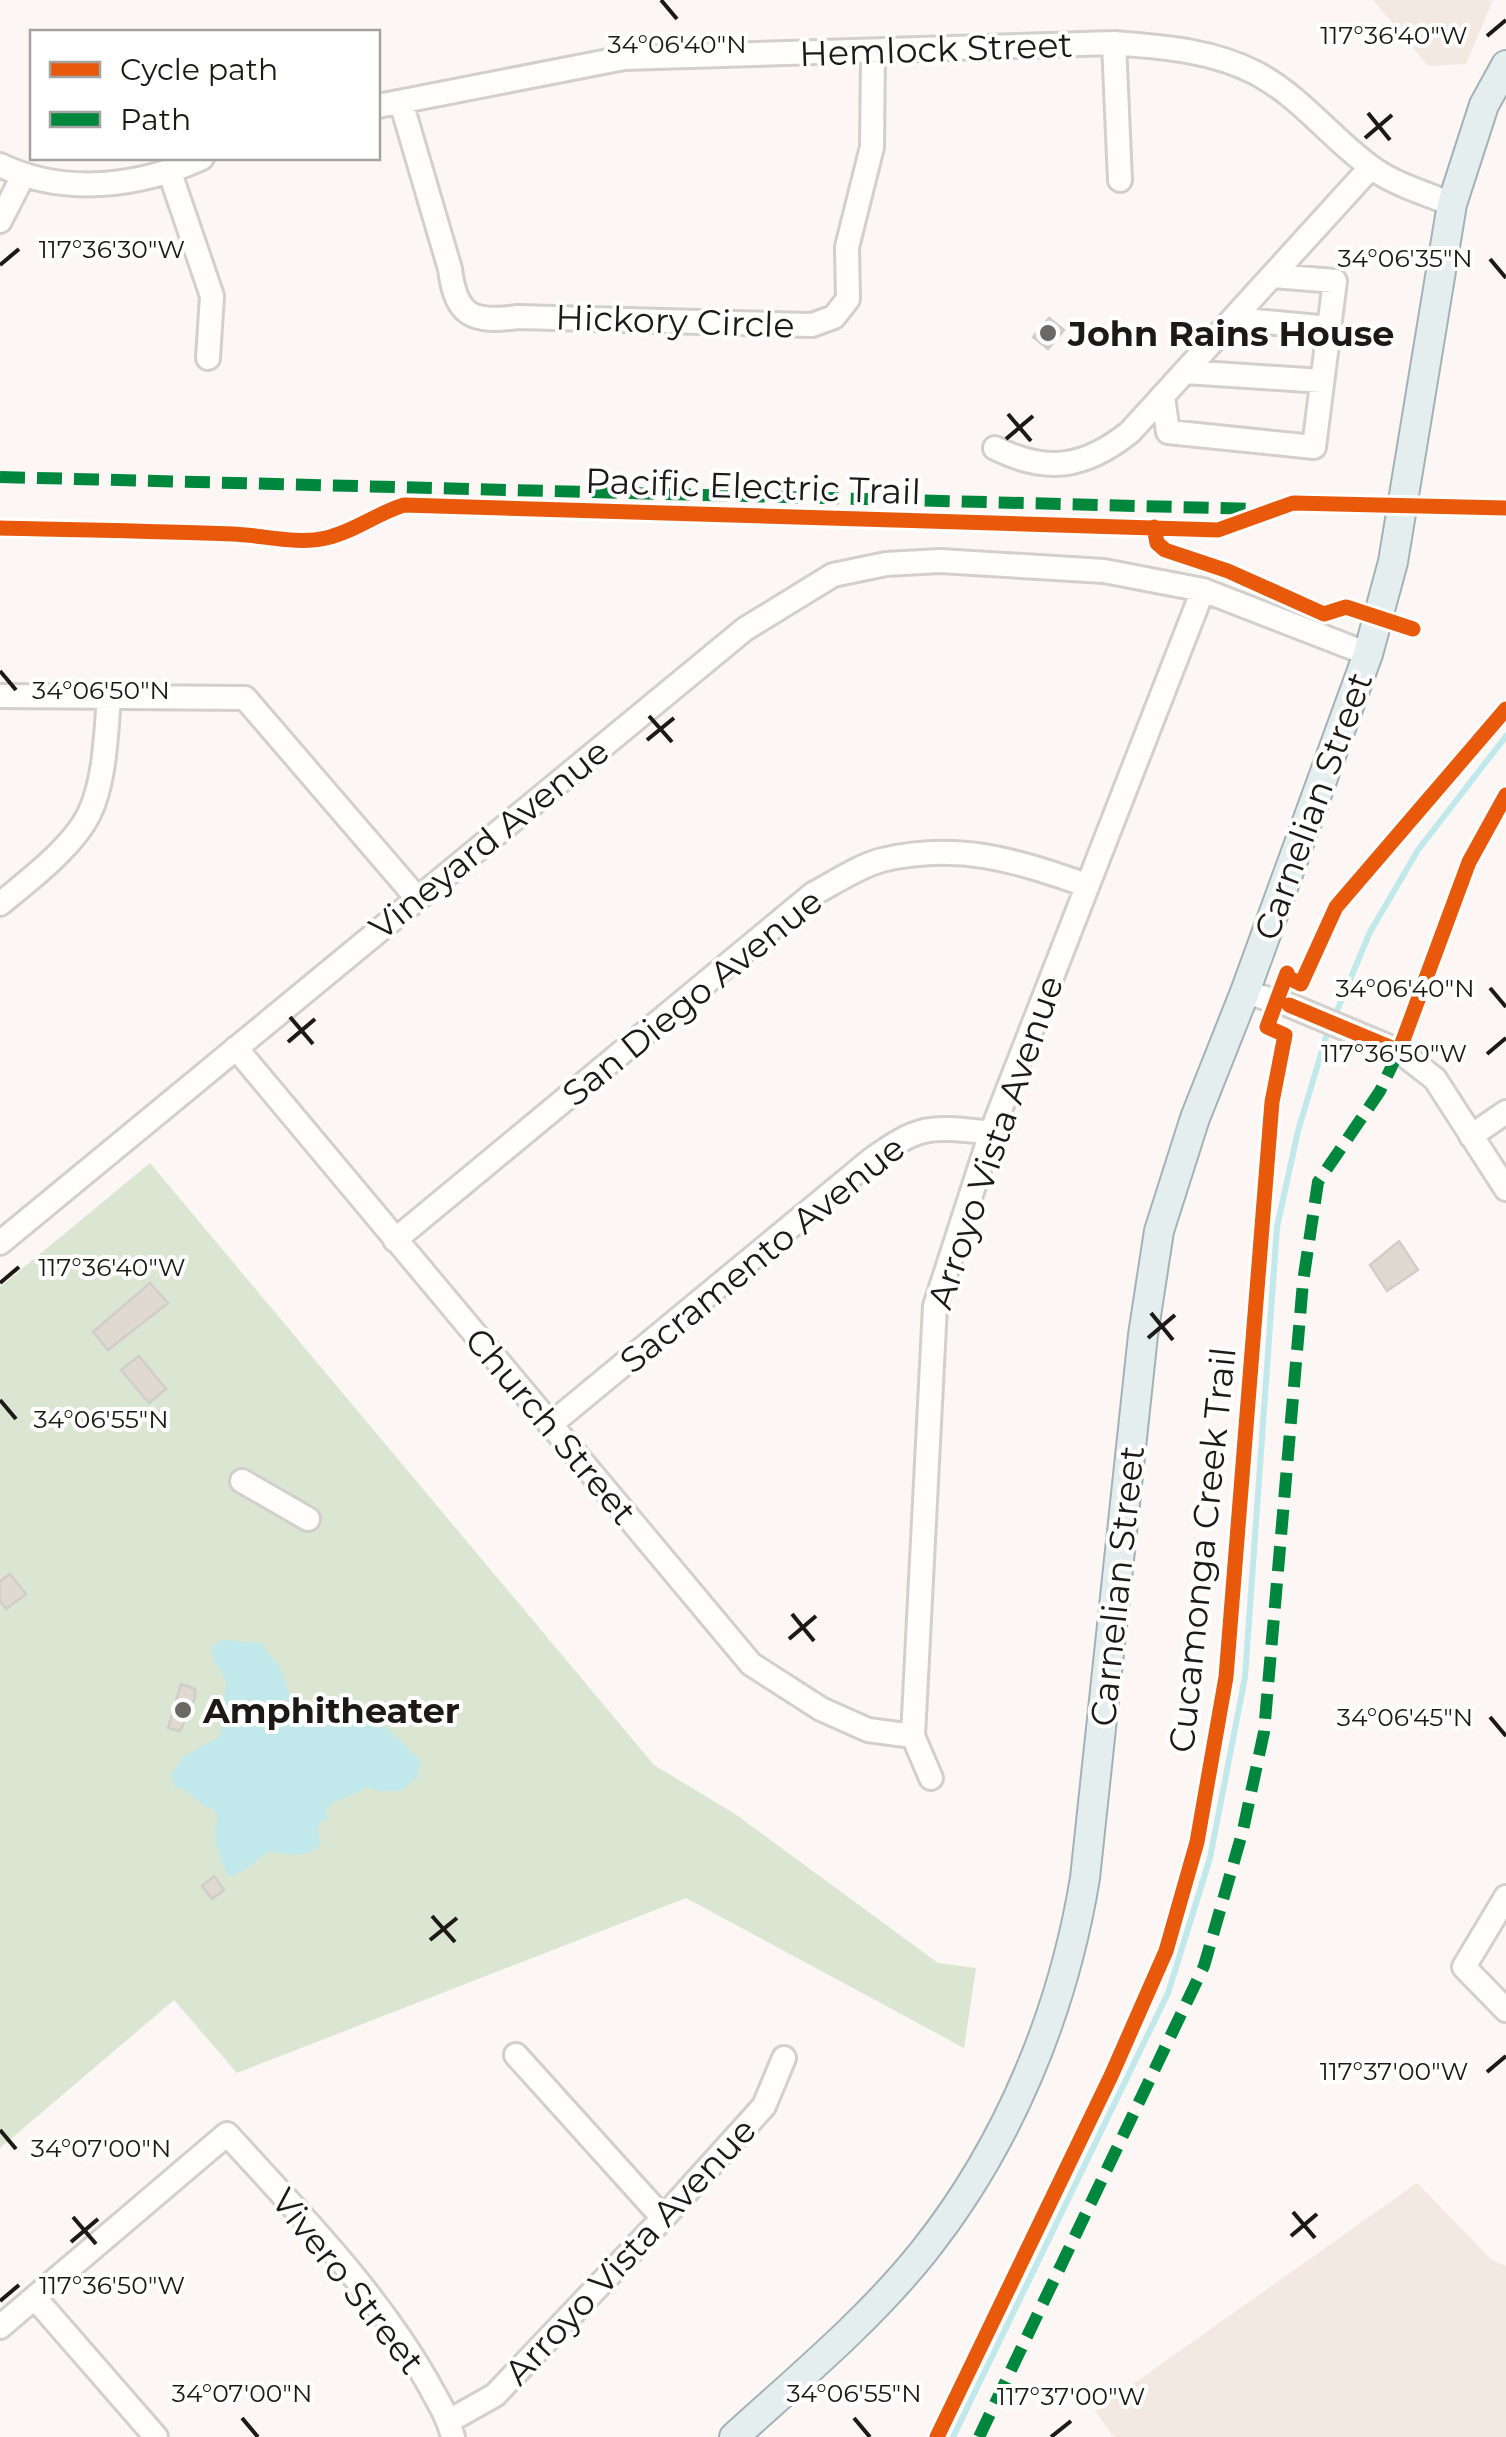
<svg xmlns="http://www.w3.org/2000/svg" width="1506" height="2437" viewBox="0 0 1506 2437" font-family="Montserrat,sans-serif">
<style>
.built{fill:#f3e8e2}
.green{fill:#dae6d1}
.water{fill:#c1e8ea}
.lines{fill:none;stroke-linecap:round;stroke-linejoin:round}
.stream{stroke:#c1e8ea;stroke-width:6}
.building{fill:#e0d9d0;stroke:#d0cdca;stroke-width:2.5}
.minor-casing{stroke:#d3cfcd;stroke-width:28}
.major-casing{stroke:#a3b2b4;stroke-width:32}
.minor{stroke:#fffefd;stroke-width:22}
.major{stroke:#e4eeef;stroke-width:28}
.quiet{stroke:#00873e;stroke-width:12;stroke-dasharray:25 12;stroke-linecap:butt}
.cycleway-casing{stroke:#fff;stroke-width:21}
.cycleway{stroke:#e8590c;stroke-width:15}
.ticks{fill:none;stroke:#1c1916;stroke-width:4}
.poi-dot{fill:#6a6764;stroke:#fff;stroke-width:4}
.labels{text-anchor:middle;dominant-baseline:central;stroke-width:8;stroke-linejoin:round;paint-order:stroke}
.street-label{font-size:35px;fill:#1c1916;stroke:#fff}
.poi-label{font-size:35px;font-weight:bold;fill:#1c1916;stroke:#fff;text-anchor:start}
.ticks-label{font-size:25px;text-anchor:middle;fill:#1c1916;stroke:#fff;stroke-width:8;stroke-linejoin:round;paint-order:stroke}
</style>
<rect width="100%" height="100%" fill="#fcf7f4"/>
<path class="built" d="M1373,0H1493L1466,64L1428,66Z
M1417,2183L1492,2260L1506,2266V2437H1114L1095,2411Z"/>
<path class="green" d="M150,1163L654,1765L735,1814L938,1963L976,1968L964,2048L686,1898L237,2073L174,2000L0,2148V1287Z"/>
<path class="water" d="M222,1640L260,1643L280,1668L293,1703L303,1712L325,1716L335,1723L371,1719L380,1722L421,1761L417,1777L401,1791H377L369,1787L334,1802L326,1810L328,1819L322,1821L317,1830L321,1843C306,1861 288,1853 268,1852L241,1872L229,1877C220,1860 210,1836 218,1817L211,1806L207,1808L182,1788L175,1789L171,1774L185,1755L220,1737L226,1682L212,1656V1646Z"/>
<g class="lines">
<path class="stream" d="M953,2437L1168,1993L1210,1858L1245,1677L1277,1227L1298,1131L1326,1037L1370,932L1418,850L1506,736"/>
</g>
<path class="building" d="M1049,318L1064,330L1048,349L1033,337Z
M1399,1241L1418,1270L1387,1291L1370,1265Z
M150,1283L168,1303L108,1350L93,1332Z
M139,1356L166,1389L149,1403L121,1370Z
M10,1574L26,1594L6,1609L0,1601V1581Z
M181,1684L195,1689V1698L180,1731L168,1728Z
M214,1876L224,1890L212,1899L202,1886Z"/>
<g class="lines">
<g class="minor-casing">
<path id="minor" d="M1114,43L1120,180
M401,102L450,269C456,317 473,323 518,317L812,325L834,317L848,299L847,247L872,147L873,52
M378,106L624,58L1114,43C1163,47 1211,50 1256,73C1304,99 1332,140 1375,170C1397,185 1427,194 1452,204
M0,165C64,196 139,187 202,158
M170,173L212,296L208,358
M0,221L23,176
M1234,319L1329,328
M1186,372L1322,381
M1163,397L1168,432L1314,447L1335,281L1273,276
M995,448C1047,474 1085,468 1130,432L1371,167
M0,696L245,698L417,898
M0,904C28,881 73,847 89,814C105,782 106,733 109,698
M1245,992L1289,1005L1399,1051L1435,1079L1506,1189
M236,1048L751,1664L821,1709L868,1730L913,1736
M1471,1136L1506,1112
M395,1240L813,894C834,883 859,866 882,860C958,842 1015,860 1086,885
M0,1243L745,629L833,575L886,564L940,561L1104,571L1203,590L1368,654
M550,1425L871,1160C921,1124 931,1126 991,1133
M242,1481L308,1519
M931,1778L913,1736L935,1306L991,1133L1203,590
M1506,1897L1464,1967L1506,2010
M516,2055L663,2218
M35,2298L156,2437
M0,2327L227,2134C298,2212 374,2289 427,2381C437,2400 448,2416 453,2437
M449,2421L495,2395L663,2218L764,2106L784,2058"/>
</g>
<g class="major-casing">
<path id="major" d="M734,2437C799,2378 869,2320 924,2251C1009,2144 1063,2012 1085,1878L1143,1335L1159,1231L1195,1118L1245,992L1368,654L1393,562L1452,204L1484,105L1506,65"/>
</g>
<use href="#minor" class="minor"/>
<use href="#major" class="major"/>
<path class="quiet" d="M0,477L1257,509
M979,2437L1204,1966L1243,1830L1264,1732L1303,1282L1318,1182L1380,1091L1399,1051"/>
<g class="cycleway-casing">
<path id="cycleway" d="M1154,527L1157,543L1165,550L1228,571L1324,614L1346,607L1413,629
M0,528C78,530 155,531 233,534C263,535 296,545 326,538C354,532 377,513 404,505L1218,530L1293,503L1506,508
M1287,977L1301,984L1336,907L1506,709
M1289,1005L1399,1051L1469,862L1506,795
M937,2437L1111,2076L1166,1951L1197,1842L1226,1677L1272,1102L1285,1035L1267,1027L1287,973"/>
</g>
<use href="#cycleway" class="cycleway"/>
</g>
<path class="ticks" d="M661,0L677,19M1487,36L1506,20M1368,113L1390,140M1365,138L1392,115M1490,259L1506,278M0,265L19,249M1008,414L1031,441M1006,439L1033,416M0,671L16,690M649,716L672,742M647,740L674,718M1490,988L1506,1007M290,1017L313,1044M288,1042L315,1019M1487,1054L1506,1038M0,1283L19,1267M1151,1313L1173,1340M1148,1338L1175,1315M0,1400L16,1419M792,1614L814,1641M789,1639L816,1616M1490,1717L1506,1736M432,1916L455,1942M430,1940L457,1918M1487,2072L1506,2056M0,2130L16,2149M1293,2212L1315,2238M73,2217L96,2244M1291,2236L1317,2214M71,2242L98,2219M0,2301L19,2285M242,2418L258,2437M854,2418L870,2437M1051,2437L1071,2421"/>
<g class="poi-dot">
<circle cx="1048" cy="333" r="10"/>
<circle cx="183" cy="1710" r="10"/>
</g>
<g class="labels">
<g class="street-label">
<text transform="translate(936 49) rotate(-2)">Hemlock Street</text>
<text transform="translate(675 321) rotate(2)">Hickory Circle</text>
<text transform="translate(753 486) rotate(2)">Pacific Electric Trail</text>
<text transform="translate(1313 806) rotate(-70)">Carnelian Street</text>
<text transform="translate(489 839) rotate(-39)">Vineyard Avenue</text>
<text transform="translate(692 997) rotate(-39)">San Diego Avenue</text>
<text transform="translate(995 1142) rotate(-71)">Arroyo Vista Avenue</text>
<text transform="translate(762 1254) rotate(-39)">Sacramento Avenue</text>
<text transform="translate(551 1426) rotate(50)">Church Street</text>
<text transform="translate(1202 1550) rotate(-84)">Cucamonga Creek Trail</text>
<text transform="translate(1117 1586) rotate(-84)">Carnelian Street</text>
<text transform="translate(630 2251) rotate(-47)">Arroyo Vista Avenue</text>
<text transform="translate(348 2281) rotate(52)">Vivero Street</text>
</g>
<g class="poi-label">
<text x="1068" y="333">John Rains House</text>
<text x="203" y="1710">Amphitheater</text>
</g>
</g>
<g class="ticks-label">
<text x="1394" y="44">117°36'40"W</text>
<text x="677" y="53">34°06'40"N</text>
<text x="112" y="258">117°36'30"W</text>
<text x="1405" y="267">34°06'35"N</text>
<text x="101" y="699">34°06'50"N</text>
<text x="1405" y="997">34°06'40"N</text>
<text x="1394" y="1062">117°36'50"W</text>
<text x="112" y="1276">117°36'40"W</text>
<text x="101" y="1428">34°06'55"N</text>
<text x="1405" y="1726">34°06'45"N</text>
<text x="1394" y="2080">117°37'00"W</text>
<text x="101" y="2157">34°07'00"N</text>
<text x="112" y="2294">117°36'50"W</text>
<text x="242" y="2402">34°07'00"N</text>
<text x="854" y="2402">34°06'55"N</text>
<text x="1071" y="2405">117°37'00"W</text>
</g>
<rect x="30" y="30" width="350" height="130" fill="#ffffff" stroke="#a4a3a2" stroke-width="2.5"/>
<rect x="50" y="62" width="50" height="15" fill="#e8590c" stroke="#a4a3a2" stroke-width="2.5"/>
<text x="120" y="80" font-size="30" fill="#1c1916">Cycle path</text>
<rect x="50" y="112" width="50" height="15" fill="#00873e" stroke="#a4a3a2" stroke-width="2.5"/>
<text x="120" y="130" font-size="30" fill="#1c1916">Path</text>
</svg>
